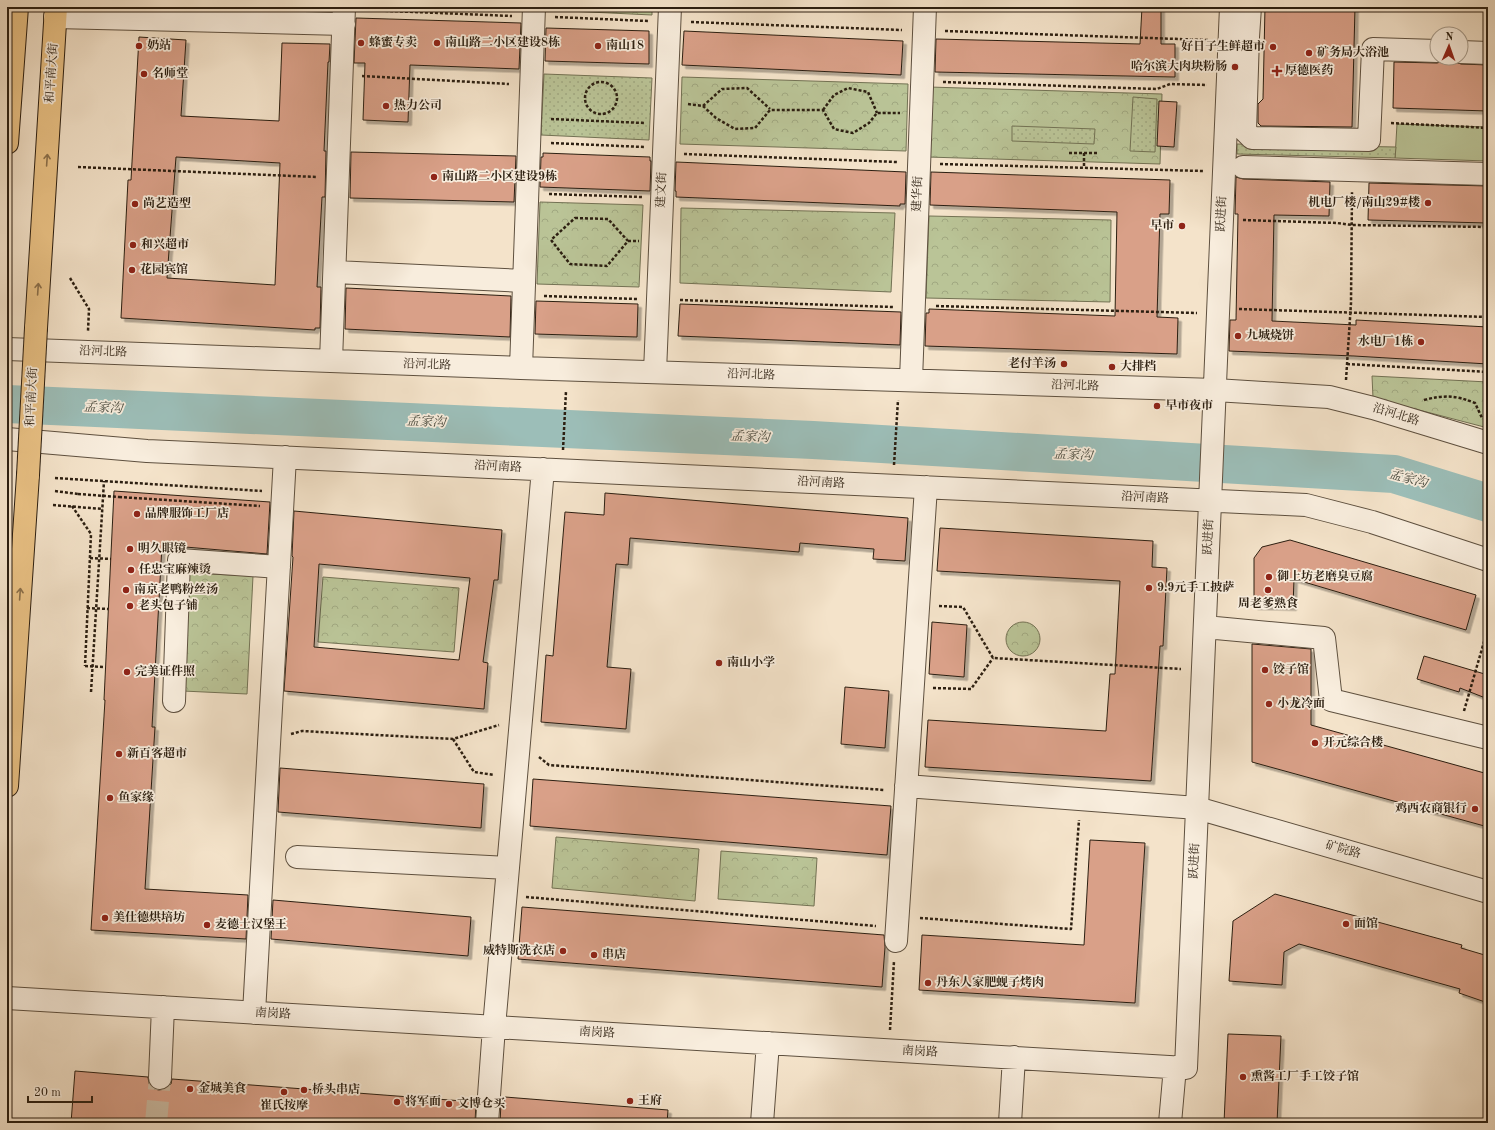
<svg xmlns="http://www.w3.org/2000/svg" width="1495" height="1130" viewBox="0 0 1495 1130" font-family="'Old Standard TT','Noto Serif SC',serif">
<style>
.grass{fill:#bac497;stroke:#737254}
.forest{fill:url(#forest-crowns);stroke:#737254}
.garden{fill:url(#garden-dots);stroke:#737254}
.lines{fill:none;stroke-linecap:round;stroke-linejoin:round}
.river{stroke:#9cbeb8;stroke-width:38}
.building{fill:#d9a088;stroke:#2c1f11;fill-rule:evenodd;filter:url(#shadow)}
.minor-tunnel{stroke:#ccbca5;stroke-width:22;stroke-dasharray:22 11;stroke-linecap:butt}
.minor-casing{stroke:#5e503f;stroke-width:24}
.major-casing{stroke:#2c1f11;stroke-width:24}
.path{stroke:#2c1f11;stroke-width:2.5;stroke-dasharray:3 2;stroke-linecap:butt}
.minor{stroke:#f8eddd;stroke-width:22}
.major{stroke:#eac285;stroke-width:22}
.major-bridge-casing{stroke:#2c1f11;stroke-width:24;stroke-linecap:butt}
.path-bridge{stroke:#2c1f11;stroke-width:2.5;stroke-dasharray:3 2;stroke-linecap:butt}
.major-bridge{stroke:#eac285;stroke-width:22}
.oneway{stroke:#8b704b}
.poi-dot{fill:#8f2418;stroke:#f8eddd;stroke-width:1.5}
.labels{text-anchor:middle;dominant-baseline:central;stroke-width:3.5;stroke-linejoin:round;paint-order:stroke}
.poi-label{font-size:12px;font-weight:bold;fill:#2c1f11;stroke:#f8eddd;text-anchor:start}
.street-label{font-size:12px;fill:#2c1f11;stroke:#f8eddd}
.water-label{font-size:13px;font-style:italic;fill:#4e4f43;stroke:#f8eddd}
</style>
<defs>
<pattern id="forest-crowns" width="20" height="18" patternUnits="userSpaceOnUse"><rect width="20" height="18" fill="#bac497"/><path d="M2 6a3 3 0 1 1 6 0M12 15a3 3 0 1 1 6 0" fill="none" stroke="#a0a881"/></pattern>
<pattern id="garden-dots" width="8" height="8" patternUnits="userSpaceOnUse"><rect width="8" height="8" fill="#bac497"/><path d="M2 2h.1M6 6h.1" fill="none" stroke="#a0a881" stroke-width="1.8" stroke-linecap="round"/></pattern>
<filter id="shadow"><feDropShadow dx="3.5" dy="3.5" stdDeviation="0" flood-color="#0004"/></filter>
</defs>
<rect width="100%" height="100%" fill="#f4e3ca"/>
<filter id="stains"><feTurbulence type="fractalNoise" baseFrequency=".005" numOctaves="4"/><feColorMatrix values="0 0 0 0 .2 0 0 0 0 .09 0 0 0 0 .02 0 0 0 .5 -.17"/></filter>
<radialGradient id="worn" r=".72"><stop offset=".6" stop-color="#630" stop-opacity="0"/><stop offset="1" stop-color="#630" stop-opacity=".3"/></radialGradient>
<path class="grass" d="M1397,124L1488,127V161L1395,158Z"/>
<path class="forest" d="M547,7H652V15L547,10Z
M682,77L908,84L906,151L680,144Z
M929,87L1162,94L1160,164L927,157Z
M540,202L643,205L639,287L537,284Z
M681,208L895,213L891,292L680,283Z
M929,216L1111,220L1110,302L926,298Z
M1372,376L1488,382V428L1373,398Z
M188,573L253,576L247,694L183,691Z
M323,577L459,588L454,652L318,642Z
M1006 639a17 17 0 1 1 34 0a17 17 0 1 1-34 0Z
M556,837L699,849L695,901L552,888Z
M721,851L817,858L814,906L718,899Z"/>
<path class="garden" d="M544,74L652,78L649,140L541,135Z
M1133,97L1157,99L1155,152L1130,151Z
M1012,126L1095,129L1094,144L1012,141Z
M1237,144L1396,147L1395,158L1237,154Z"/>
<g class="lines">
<path class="river" d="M7,404L813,440L1394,474L1488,503"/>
</g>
<path class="building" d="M1142,7H1161V44H1175V77L935,72L936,39L1140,44Z
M1265,7H1355L1352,127L1261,126L1258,123V104L1263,99Z
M356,18L521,23L519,69L410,65L408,122L363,120L365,63H354Z
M546,28L649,31V64L545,61Z
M684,31L903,41L901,75L682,65Z
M139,37L186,40L181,116L279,121L282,43L330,44L329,62H328L324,151H326L325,197H322L317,287H321L320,328H315V330L121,318L128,180H131ZM176,157L280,163L275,285L167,278Z
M1444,61H1453L1461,64L1488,65V111L1393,108L1394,62L1437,63Z
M1159,101L1177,102L1174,147L1157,146Z
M351,152L516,156L514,202L350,198Z
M543,153L650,157V161H651L650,191L540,187L541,157H543Z
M676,162L906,172L905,204H900V206L676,197V191H675Z
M931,172L1170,180L1169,214H1160L1157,317L1178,318L1177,354L925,346L926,313H929V309L1115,316L1117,212L930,205Z
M1236,177L1243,179L1330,182L1329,216L1274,215L1272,321L1356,325V320L1488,327V364L1354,356L1229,351L1230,320H1236L1238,214H1235Z
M1369,183L1488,186V223L1368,220Z
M346,288L511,296L510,337L345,329Z
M536,301L638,304L637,337L535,334Z
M680,304L901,312L900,345L678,336Z
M114,491L270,502L267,554L162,545L152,727H155L145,889L248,895L246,939L91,930L105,700H104Z
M605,493L908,518L905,561L873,559L874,549L800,543L799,552L630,538L628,565L616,564L607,667L631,669L626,729L541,722L546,655L553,656L565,512L604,515Z
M294,511L502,530L498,580H494L483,662L488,663L484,709L284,691L293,557L292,556ZM319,564L470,578L459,660L314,647Z
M940,528L1153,541L1152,567L1167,568L1163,646H1160L1151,781L925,767L928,720L1106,731L1110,674H1115L1120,581L937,571Z
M1290,540L1476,595L1466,630L1294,579L1293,607L1254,606V558L1262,547Z
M932,622L967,625L964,677L929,674Z
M1252,644L1311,649V725L1488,774V827L1252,762Z
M1424,656L1488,675V699L1460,688L1459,692L1417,679Z
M845,687L889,691L885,748L841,744Z
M280,768L484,784L481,828L278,812Z
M533,779L891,806L887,855L530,826Z
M1090,840L1145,843L1135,1003L919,990L922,935L1084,945Z
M1275,894L1462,945L1461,948L1488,956V1003L1459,993L1460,989L1299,944L1284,952L1282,985L1229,981L1233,921Z
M273,900L471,917L468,956L271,939Z
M522,907L884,935L885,947L882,987L518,959Z
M1228,1034L1281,1036L1277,1123H1224Z
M75,1071L148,1077L149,1084L154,1089L159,1090L166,1089L171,1084L172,1079L476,1102L475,1123H71Z
M505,1097L668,1110L667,1123H500L501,1103L504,1104Z"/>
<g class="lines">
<path class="minor-tunnel" d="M156,1123L160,1078"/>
<g class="minor-casing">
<path id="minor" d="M55,17L344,24
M1233,37H1248L1250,7
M1248,37L1245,131L1252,138L1369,140L1373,49L1437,51
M1461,52L1488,53
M1243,167L1488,174
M335,272L524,281
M7,349L521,368L1215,390L1329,397L1373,408L1488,443
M331,361L344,7
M521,368L534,7
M655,372L670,7
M911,380L925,7
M7,439L147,451L1306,505L1372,522L1488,560
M1205,627L1324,638L1331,700L1488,738
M174,701L179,560L279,567
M906,786L1197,808L1488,892
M297,857L508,868
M896,941L926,487
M7,998L1186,1068L1231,7
M254,1013L285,457
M160,1078L163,1007
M487,1123L494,1027L543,469
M762,1123L768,1043
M1010,1123L1014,1057
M1170,1123L1175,1067"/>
</g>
<g class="major-casing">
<path id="major" d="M7,143L17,7
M36,328L56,7
M7,786L28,475"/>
</g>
<path class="path" d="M365,10L512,16
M555,17L648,21
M691,22L902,30
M945,31L1208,40
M362,76L509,84
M943,82L1157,89L1170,84L1207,85
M585 98a16 16 0 1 1 32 0a16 16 0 1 1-32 0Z
M688,104L703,106L716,118L735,129L755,128L770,110H823L834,129L853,133L869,123L877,113H900
M703,106L722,89L747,88L770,109
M823,110L834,95L848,88L868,92L877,113
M551,119L644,123
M1391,123L1488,128
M551,143L644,147
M1069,153H1099
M1084,153V168
M684,154L897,162
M940,164L1203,171
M78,167L317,177
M549,194L642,197
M575,218L608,219L628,241L607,266L570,264L551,240Z
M1243,220L1337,223L1352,225L1488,227
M628,241H639
M70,278L89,309L88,331
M544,296L637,299
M680,300L893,307
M936,306L1197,313
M1239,309L1488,317
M1347,364L1488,372
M1346,380L1351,303L1352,191
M1424,400C1443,395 1456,395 1475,403L1482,418H1488
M563,450L566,391
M894,465L898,400
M55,478L262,491
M55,491L78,494
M119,497L260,506
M53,505L103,509
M72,506L91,534L85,666
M939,606L963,607L993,658L1181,669
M933,688L971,689L993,658
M91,692L104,481
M1464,711L1488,628
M291,734L302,731L453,739L499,725
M453,739L474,772L494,775
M539,757L549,765L884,790
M526,897L876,926
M920,918L1071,929L1079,820
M890,1030L894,961"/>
<use href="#minor" class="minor"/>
<use href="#major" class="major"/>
<g class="major-bridge-casing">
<path id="major-bridge" d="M28,475L36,328"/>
</g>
<path class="path-bridge" d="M78,494L119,497
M90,558L111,559
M87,608L108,609
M85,666L105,667"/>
<use href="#major-bridge" class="major-bridge"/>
</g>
<defs><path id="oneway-shaft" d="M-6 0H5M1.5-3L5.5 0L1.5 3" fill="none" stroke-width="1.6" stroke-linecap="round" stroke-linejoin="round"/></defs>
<g class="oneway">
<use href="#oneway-shaft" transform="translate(47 160) rotate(-86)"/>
<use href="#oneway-shaft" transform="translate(38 289) rotate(-86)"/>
<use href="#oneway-shaft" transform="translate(20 594) rotate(-86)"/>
</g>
<g class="poi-dot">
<circle cx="361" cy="43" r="4"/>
<circle cx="437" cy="43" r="4"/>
<circle cx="139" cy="46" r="4"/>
<circle cx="598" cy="46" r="4"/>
<circle cx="1273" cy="47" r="4"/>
<circle cx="1309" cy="53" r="4"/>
<circle cx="1235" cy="67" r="4"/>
<path d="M1275 65h4v4h4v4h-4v4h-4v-4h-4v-4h4z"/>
<circle cx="144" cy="74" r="4"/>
<circle cx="386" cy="106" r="4"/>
<circle cx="434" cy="177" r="4"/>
<circle cx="1428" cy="203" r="4"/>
<circle cx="135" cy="204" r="4"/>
<circle cx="1182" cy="226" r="4"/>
<circle cx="133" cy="245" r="4"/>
<circle cx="132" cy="270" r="4"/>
<circle cx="1238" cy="336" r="4"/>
<circle cx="1421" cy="342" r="4"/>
<circle cx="1064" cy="364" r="4"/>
<circle cx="1112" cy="367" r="4"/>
<circle cx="1157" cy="406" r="4"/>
<circle cx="137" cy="514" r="4"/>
<circle cx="130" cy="549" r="4"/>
<circle cx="131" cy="570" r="4"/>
<circle cx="1269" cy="577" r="4"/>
<circle cx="1149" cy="588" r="4"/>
<circle cx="126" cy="590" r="4"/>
<circle cx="1268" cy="590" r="4"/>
<circle cx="130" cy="606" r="4"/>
<circle cx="719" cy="663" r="4"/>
<circle cx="1265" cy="670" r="4"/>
<circle cx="127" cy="672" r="4"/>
<circle cx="1269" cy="704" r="4"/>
<circle cx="1315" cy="743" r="4"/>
<circle cx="119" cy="754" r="4"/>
<circle cx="110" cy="798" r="4"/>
<circle cx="1475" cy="809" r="4"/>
<circle cx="105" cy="918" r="4"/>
<circle cx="1346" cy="924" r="4"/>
<circle cx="207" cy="925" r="4"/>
<circle cx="563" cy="951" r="4"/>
<circle cx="594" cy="955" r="4"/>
<circle cx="928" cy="983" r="4"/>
<circle cx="1243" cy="1077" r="4"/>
<circle cx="190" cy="1089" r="4"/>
<circle cx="304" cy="1090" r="4"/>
<circle cx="284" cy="1092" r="4"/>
<circle cx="630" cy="1101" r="4"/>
<circle cx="397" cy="1102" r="4"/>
<circle cx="449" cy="1104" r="4"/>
</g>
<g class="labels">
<g class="poi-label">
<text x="369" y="43">蜂蜜专卖</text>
<text x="445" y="43">南山路二小区建设8栋</text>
<text x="147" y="46">奶站</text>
<text x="606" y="46">南山18</text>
<text x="1265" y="47" text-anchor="end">好日子生鲜超市</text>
<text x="1317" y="53">矿务局大浴池</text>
<text x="1227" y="67" text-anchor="end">哈尔滨大肉块粉肠</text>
<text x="1285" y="71">厚德医药</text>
<text x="152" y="74">名师堂</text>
<text x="394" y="106">热力公司</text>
<text x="442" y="177">南山路二小区建设9栋</text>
<text x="1420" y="203" text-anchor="end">机电厂楼/南山29#楼</text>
<text x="143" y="204">尚艺造型</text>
<text x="1174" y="226" text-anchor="end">早市</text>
<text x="141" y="245">和兴超市</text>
<text x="140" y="270">花园宾馆</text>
<text x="1246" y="336">九城烧饼</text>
<text x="1413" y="342" text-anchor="end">水电厂1栋</text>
<text x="1056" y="364" text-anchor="end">老付羊汤</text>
<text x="1120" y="367">大排档</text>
<text x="1165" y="406">早市夜市</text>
<text x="145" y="514">品牌服饰工厂店</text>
<text x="138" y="549">明久眼镜</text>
<text x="139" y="570">任忠宝麻辣烫</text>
<text x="1277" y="577">御上坊老磨臭豆腐</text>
<text x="1157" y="588">9.9元手工披萨</text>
<text x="134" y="590">南京老鸭粉丝汤</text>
<text x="1268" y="604" text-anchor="middle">周老爹熟食</text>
<text x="138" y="606">老头包子铺</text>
<text x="727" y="663">南山小学</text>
<text x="1273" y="670">饺子馆</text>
<text x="135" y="672">完美证件照</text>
<text x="1277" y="704">小龙冷面</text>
<text x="1323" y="743">开元综合楼</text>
<text x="127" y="754">新百客超市</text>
<text x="118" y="798">鱼家缘</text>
<text x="1467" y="809" text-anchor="end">鸡西农商银行</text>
<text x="113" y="918">美仕德烘培坊</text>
<text x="1354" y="924">面馆</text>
<text x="215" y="925">麦德士汉堡王</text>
<text x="555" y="951" text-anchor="end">威特斯洗衣店</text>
<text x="602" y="955">串店</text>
<text x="936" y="983">丹东人家肥蚬子烤肉</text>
<text x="1251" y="1077">熏酱工厂手工饺子馆</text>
<text x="198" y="1089">金城美食</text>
<text x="312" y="1090">桥头串店</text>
<text x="638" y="1101">王府</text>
<text x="405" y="1102">将军面</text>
<text x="457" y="1104">文博仓买</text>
<text x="284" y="1106" text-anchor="middle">崔氏按摩</text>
</g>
<g class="street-label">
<text transform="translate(52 73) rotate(-86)">和平南大街</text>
<text transform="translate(662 190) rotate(-88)">建文街</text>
<text transform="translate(918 194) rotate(-88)">建华街</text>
<text transform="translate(1222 214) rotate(-88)">跃进街</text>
<text transform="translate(103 352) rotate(2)">沿河北路</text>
<text transform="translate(427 365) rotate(2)">沿河北路</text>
<text transform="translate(751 375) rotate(2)">沿河北路</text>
<text transform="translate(1075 386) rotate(2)">沿河北路</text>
<text transform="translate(32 397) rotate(-87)">和平南大街</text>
<text transform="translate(1396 415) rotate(17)">沿河北路</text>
<text transform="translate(498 467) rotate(3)">沿河南路</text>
<text transform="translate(821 483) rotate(3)">沿河南路</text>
<text transform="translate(1145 498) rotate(3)">沿河南路</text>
<text transform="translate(1209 537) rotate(-88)">跃进街</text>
<text transform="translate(1343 850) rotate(16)">矿院路</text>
<text transform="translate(1195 861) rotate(-88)">跃进街</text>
<text transform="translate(273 1014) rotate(3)">南岗路</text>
<text transform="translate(597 1033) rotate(3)">南岗路</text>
<text transform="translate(920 1052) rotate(3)">南岗路</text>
</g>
<g class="water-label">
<text transform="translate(103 408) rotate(3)">孟家沟</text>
<text transform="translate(426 422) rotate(3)">孟家沟</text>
<text transform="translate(750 437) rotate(3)">孟家沟</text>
<text transform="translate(1073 455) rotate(3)">孟家沟</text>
<text transform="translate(1408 479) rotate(15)">孟家沟</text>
</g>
</g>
<rect width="1495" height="1130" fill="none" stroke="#f4e3ca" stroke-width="24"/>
<rect x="8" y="8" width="1479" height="1114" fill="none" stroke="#2c1f11" stroke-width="2"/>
<rect x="12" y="12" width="1471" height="1106" fill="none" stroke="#2c1f11"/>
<g transform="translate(1449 46) rotate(2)"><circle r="19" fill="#f8eddd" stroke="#a69b8b"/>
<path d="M0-3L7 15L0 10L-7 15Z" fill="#8f2418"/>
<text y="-6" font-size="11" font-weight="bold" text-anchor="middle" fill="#2c1f11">N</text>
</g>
<path d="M28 1096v6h64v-6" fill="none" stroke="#2c1f11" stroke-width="2"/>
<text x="34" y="1096" font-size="12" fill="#2c1f11" stroke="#f8eddd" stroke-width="3" paint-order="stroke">20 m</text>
<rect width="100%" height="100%" filter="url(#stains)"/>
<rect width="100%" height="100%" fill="url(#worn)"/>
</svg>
